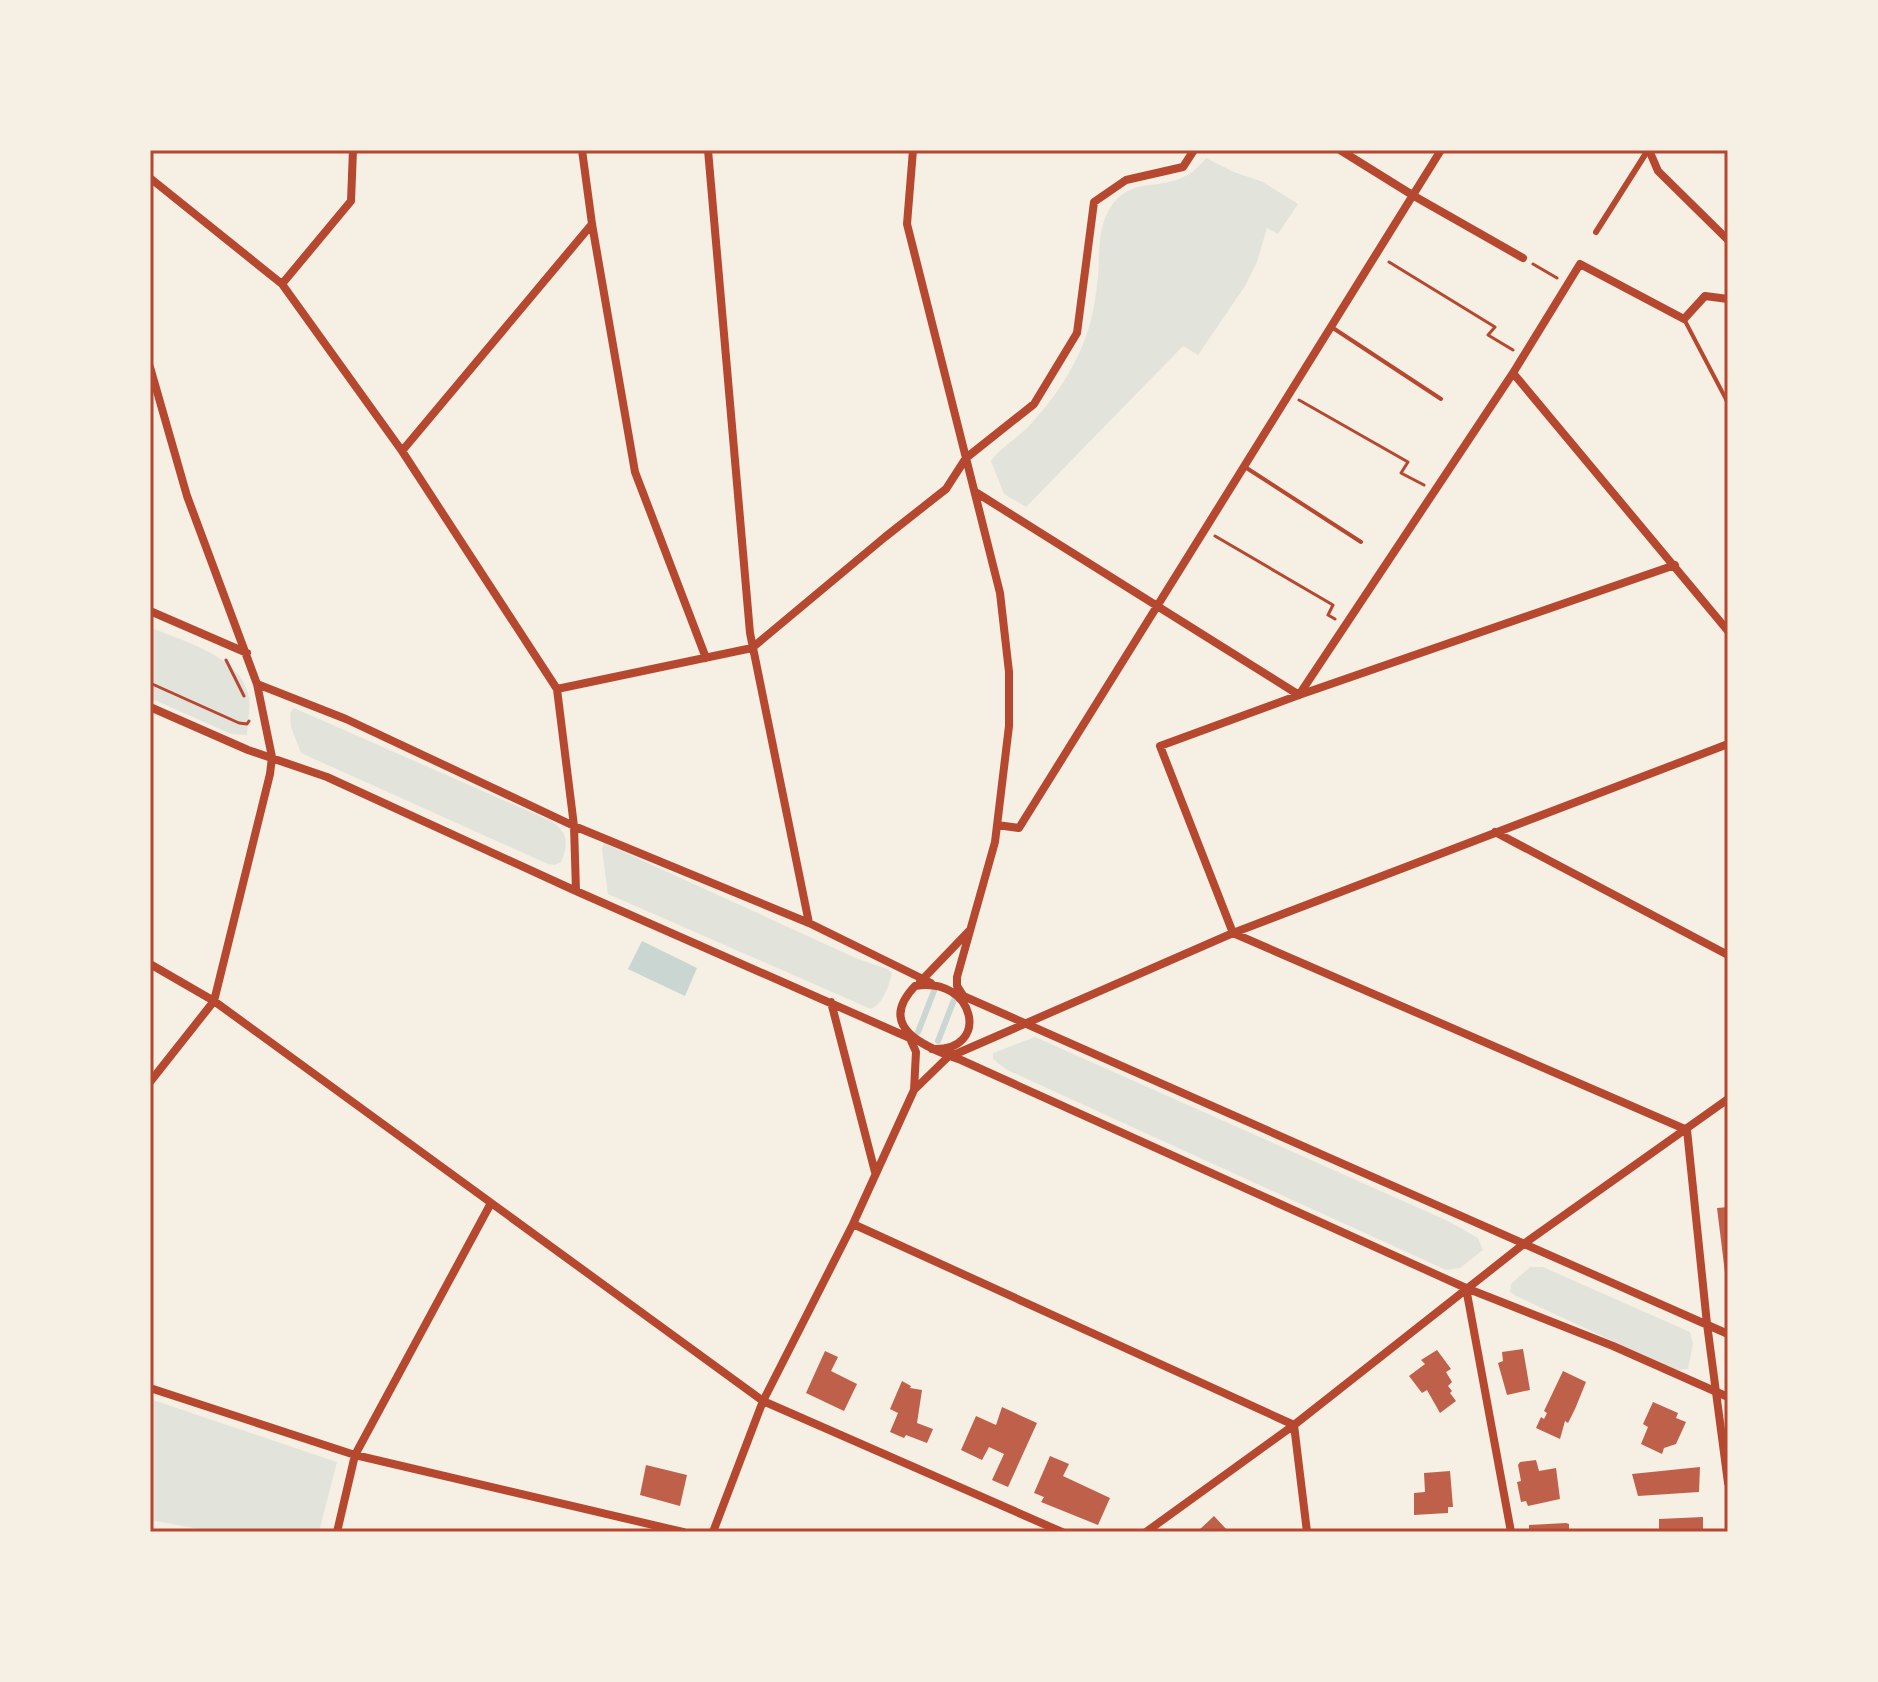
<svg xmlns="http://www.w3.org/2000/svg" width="1878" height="1682" viewBox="0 0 1878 1682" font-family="Karla,sans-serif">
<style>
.green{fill:#e2e4dc}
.water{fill:#c9d6d2}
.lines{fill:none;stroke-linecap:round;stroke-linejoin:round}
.stream{stroke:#c9d6d2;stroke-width:6}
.building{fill:#bf614a}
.path{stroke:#b5482f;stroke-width:3}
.service{stroke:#b5482f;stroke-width:4}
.pedestrian{stroke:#b5482f;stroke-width:6}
.minor{stroke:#b5482f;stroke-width:8}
.neatline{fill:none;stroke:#b5482f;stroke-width:3}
</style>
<rect width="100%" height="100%" fill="#f6efe4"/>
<path class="green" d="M1206,158L1234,172L1263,182L1298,204L1278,234L1267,228L1257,262L1245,286L1198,355L1183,346L1026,507L1004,494L991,461C1000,448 1016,439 1027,428C1052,402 1074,370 1086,336C1093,317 1096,296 1098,276C1100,252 1097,226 1112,205C1138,170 1173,200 1206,158Z
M150,627C183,642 241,655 249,697C251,708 247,723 247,735L231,734L150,698Z
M294,708L551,821C568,832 569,843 561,862L555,865L548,864L301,753L291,727L290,713Z
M604,843L858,959L888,969L892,974C888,987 884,1003 871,1009L608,894L602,850Z
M1035,1037L1448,1221L1478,1238L1483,1250L1460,1268L1446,1270L1007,1070L993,1059V1053Z
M1530,1267H1543L1690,1332L1693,1344L1688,1369L1675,1370L1516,1296L1510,1292L1511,1284Z
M150,1399L337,1462L319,1532H216L150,1520Z"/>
<path class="water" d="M642,941L697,968L685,996L628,969Z"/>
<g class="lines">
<path class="stream" d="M918,1032L934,991
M938,1041L954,1000"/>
</g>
<path class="building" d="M1728,1207V1281H1726L1717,1208Z
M1523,1349L1530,1390L1507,1395L1498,1363L1503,1361L1502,1352Z
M1437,1350L1451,1369L1446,1372L1452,1382L1448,1386L1452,1391L1450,1393L1456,1401L1440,1413L1427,1390L1422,1393L1409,1376L1425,1364L1421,1360Z
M825,1351L838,1357L831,1371L857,1384L844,1411L806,1393Z
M1563,1371L1586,1382L1575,1409L1568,1423L1565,1421L1560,1439L1536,1428L1541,1417L1544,1419L1547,1413L1544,1411Z
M902,1381L911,1386L910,1388L922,1390L917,1423L933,1429L927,1443L906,1435L904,1438L890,1432L898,1413L890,1409Z
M1653,1402L1678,1413L1676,1418L1686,1422L1676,1444L1664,1448L1662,1454L1641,1444L1648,1427L1643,1424Z
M1002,1407L1037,1423L1008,1487L992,1480L1004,1454L989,1447L982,1460L961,1450L976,1416L996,1425Z
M1050,1456L1069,1464L1063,1476L1110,1498L1098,1525L1041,1502L1044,1497L1034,1493Z
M1536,1460L1539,1471L1556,1468L1560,1499L1528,1506L1526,1501L1521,1502L1517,1482L1521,1481L1518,1465L1520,1462Z
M646,1465L687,1475L680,1506L640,1495Z
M1700,1467L1699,1492L1638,1496L1632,1474Z
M1450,1471L1453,1507H1448V1513L1414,1515V1493L1425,1492L1424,1473Z
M1214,1516L1229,1532H1197Z
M1703,1517V1532H1659V1519Z
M1566,1523L1569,1524V1532H1529V1525Z"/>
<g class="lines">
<path class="path" d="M1389,262L1495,327L1488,335L1513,350
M1533,264L1557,278
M1299,400L1408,462L1401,473L1424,485
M1215,536L1333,605L1328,615L1335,619
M226,660L244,696
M150,683L239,723L247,724L249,721"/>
<path class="service" d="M1684,319L1728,403
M1333,328L1441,399
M1245,467L1361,542"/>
<path class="pedestrian" d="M1596,232L1648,150"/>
<path class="minor" d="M582,150L592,224L635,472L706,658
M708,150L750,633L809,923
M913,150L907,224L1000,593L1009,672V726L995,842L957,977V986L964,997
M1340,150L1414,196L1523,258
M1649,150L1658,171L1728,240
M150,178L282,284L402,451L557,689L574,826L576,891
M282,284L351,201L353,150
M150,367L187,496L257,684L272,757L270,774L214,1001L150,1082
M1513,373L1728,631
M402,451L592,224
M977,493L1299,695L1513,373L1580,264L1684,319L1705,296L1728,299
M1675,565L1299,695L1160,746L1233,933L1687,1130L1707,1324L1728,1483
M150,611L247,653
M257,684L346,719L574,826L809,923L931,983
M557,689L752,648L885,537L946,489L966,458L1034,404L1077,333L1094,202L1126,180L1183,167L1194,150
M150,707L248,750L327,777L576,891L912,1039
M997,825L1019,828L1441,150
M1495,832L1728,955
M150,964L214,1001L763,1401L1062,1532
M920,982L969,931
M961,995L1728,1334
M831,1002L875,1172
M909,1036L916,1052L914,1090
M932,1049C992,1052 975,975 915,986C875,1028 927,1048 961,1060L1466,1288L1613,1346L1728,1397
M951,1056L1233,933L1728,744
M853,1224L1294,1425L1307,1532
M1466,1288L1511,1532
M150,1388L355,1455L683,1532
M337,1532L355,1455L491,1203
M713,1532L763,1401L853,1224L914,1090L952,1053
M1146,1532L1294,1425L1525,1243L1728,1099"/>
</g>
<rect width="1878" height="1682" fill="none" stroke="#f6efe4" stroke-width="304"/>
<rect x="152" y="152" width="1574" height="1378" class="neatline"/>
</svg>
